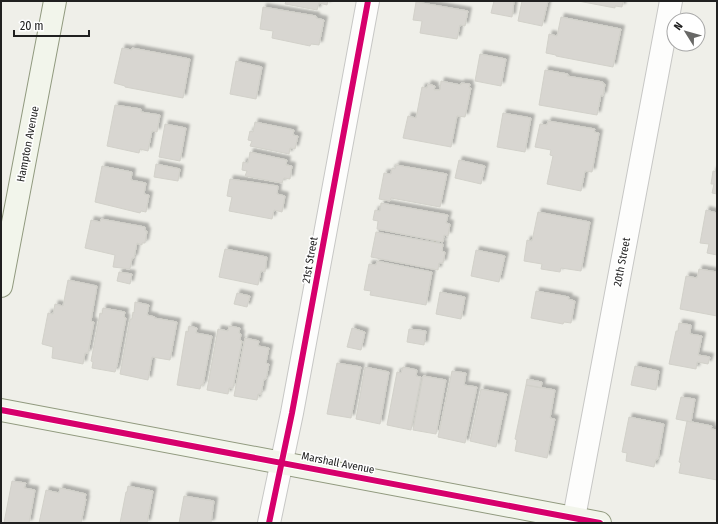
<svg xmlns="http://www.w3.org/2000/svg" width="718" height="524" viewBox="0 0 718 524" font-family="'Fira Sans Condensed',sans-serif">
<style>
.building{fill:#d8d6d1;stroke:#d2d1ca;filter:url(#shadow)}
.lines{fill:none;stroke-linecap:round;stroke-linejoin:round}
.street-casing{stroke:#c7c7c5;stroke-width:24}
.secondary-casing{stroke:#919a7f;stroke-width:24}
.street{stroke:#fdfdfc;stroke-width:22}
.secondary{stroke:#f2f5eb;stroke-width:22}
.cycleway-casing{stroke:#fff;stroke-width:8}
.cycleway{stroke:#d6006c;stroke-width:6}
.labels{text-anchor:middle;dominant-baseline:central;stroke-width:3;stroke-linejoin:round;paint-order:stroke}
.street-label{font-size:11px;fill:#202020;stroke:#fff}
</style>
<defs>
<filter id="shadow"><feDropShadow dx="3.5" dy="-3.5" stdDeviation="1" flood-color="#0004"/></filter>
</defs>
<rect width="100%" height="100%" fill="#efefe9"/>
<path class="building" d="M286,1H328L327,5L319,3L317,10L285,4Z
M494,1H514L512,17L491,13Z
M522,1H548L542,26L518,21Z
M578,1H623L622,7L615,6V8Z
M416,2L468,11L465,26L460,25L457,39L420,33L422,21L413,20Z
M263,7L316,16V18L324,20L319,45L311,44L310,46L272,38L273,31L260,29Z
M561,17L621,29L613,67L556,56V55L546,53L549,34L557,36Z
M122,48L132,50V48L190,59L183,98L125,87V86L114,83Z
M480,54L506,59L501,86L475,81Z
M236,61L262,67L256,99L230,94Z
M545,70L568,74L567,76L603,82V84H605L603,96L601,95L597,115L539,105Z
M441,81L461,85V83L470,84L469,88H471L465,117L457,116L451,147L403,138L408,116L416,118L422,87L427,88L428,84L435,86L434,90H440Z
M115,105L141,109V112L160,115L157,132L152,131L148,151L140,149L139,153L107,146Z
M503,113L531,118L525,152L497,147Z
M548,121L595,129L594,132L599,133L592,172L585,171L581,191L547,184L553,156L550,155L551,150L535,147L540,124L547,125Z
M255,122L294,130L293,135L298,136L295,149L290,148L289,154L250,146L252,141L248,140L250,131L253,132Z
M165,124L186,128L180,161L159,157Z
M250,152L287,160L286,165L292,166L290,179L284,178L282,183L245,176L247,171L242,170L243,162L248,163Z
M459,160L485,166L481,184L455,178Z
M156,164L180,169L178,181L154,177Z
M396,165L447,174L440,207L391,198L390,201L379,199L384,173L391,174L392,168L395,169Z
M102,166L132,172L131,180L146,183L144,194L149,195L146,212L141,211L140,213L95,202Z
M717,170V194L712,193L714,184H711L713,171L717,172Z
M230,179L278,186L277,194L285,196L282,212L274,210L272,219L229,211L232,197L227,196Z
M381,203L448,215L446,223L450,224L448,236L444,235L443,242L377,229L378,221L373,220L375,210L380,211Z
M706,210L717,213V255L707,253L709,244L700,243Z
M538,212L590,222L581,271L561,268L560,272L541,269L542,264L524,261L527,240L532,241Z
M101,219L145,227V231H147L145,243H142V245L137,243L134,258H132L130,269L113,267L115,255L85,248L91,220L100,222Z
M376,232L443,244L442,251L445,252L443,263H439L438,270L371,257Z
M225,249L267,257L265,272L261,271L258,285L219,277Z
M476,250L505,256L499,282L471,276Z
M377,261L432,272L426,305L370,295L371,291L364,290L369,264L376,265Z
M699,269L717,272V316L680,309L686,276L697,278Z
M119,272L132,274L130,284L117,281Z
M68,280L97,286L91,321L94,322L88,353H85L83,364L52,358L53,347L42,344L48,313L53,314L55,304L63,306Z
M536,291L569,297L568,299L575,301L571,323L564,322L563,324L531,318Z
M440,292L465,297L461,319L436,314Z
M237,293L250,296L247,307L234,304Z
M135,302L149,305L147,315L155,317L154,318L177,322L170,360L152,357L148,380L120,374L130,319H132L133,312L134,313Z
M103,308L125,312L124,317L126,318L117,366L115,372L92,368L93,362L91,361L100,313L102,314Z
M679,323L691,325L690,334L702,336L698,355L710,357L708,364L697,362L696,369L669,364L676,331H678Z
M189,326L197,328L196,333L212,336L203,385H201L200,389L177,385L186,331L188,332Z
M229,326L240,328L239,333L241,334L240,340L242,341L233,388H229L228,394L207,390L218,329L228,331Z
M352,328L365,332L361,350L347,347Z
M409,329L426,331L424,345L407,342Z
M245,338L259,341L258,346L269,348L266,363L269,364L266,379H264L261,394H258L257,400L234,396Z
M337,363L361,367L351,418L327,414Z
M635,366L659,371L656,390L631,385Z
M365,367L389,372L380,424L356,419Z
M403,367L417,370L416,376L421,377L411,430L387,425L397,372L401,373Z
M452,371L466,373L464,385L477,387L465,443L438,437Z
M423,376L446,380L436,434L413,430Z
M527,379L542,382L541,388L526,385Z
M526,385L555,390L550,418L555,419L547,458L515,451L517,440L515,439Z
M481,389L507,394L496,447L470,441Z
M681,397L695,399L691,422L676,419Z
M629,417L664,424L658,459H656L654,467L626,461L627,453L622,452Z
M687,421L712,426L711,429L717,430V480L679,473L681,463L679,462Z
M12,481L26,483L24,488L35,490L29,523H4Z
M128,486L153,491L147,523H120L126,492H127Z
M60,488L86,494L85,498L86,499L81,523H39L46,490L59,493Z
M184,496L214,501L211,523H179Z"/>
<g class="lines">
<g class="street-casing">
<path id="street" d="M269,523L292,413L368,1
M573,523L671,1"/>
</g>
<g class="secondary-casing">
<path id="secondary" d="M1,286L55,1
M1,410L600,523"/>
</g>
<use href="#street" class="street"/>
<use href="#secondary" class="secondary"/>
<g class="cycleway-casing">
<path id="cycleway" d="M1,410L600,523
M269,523L292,413L368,1"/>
</g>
<use href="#cycleway" class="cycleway"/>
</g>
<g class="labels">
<g class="street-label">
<text transform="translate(28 144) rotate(-79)">Hampton Avenue</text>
<text transform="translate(310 260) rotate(-80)">21st Street</text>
<text transform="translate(622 262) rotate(-79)">20th Street</text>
<text transform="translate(338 463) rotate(11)">Marshall Avenue</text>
</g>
</g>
<rect width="718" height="524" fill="none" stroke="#202020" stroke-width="4"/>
<g transform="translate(686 32) rotate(307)"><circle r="19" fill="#ffffff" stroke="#a6a6a6"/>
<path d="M0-3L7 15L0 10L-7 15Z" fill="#686866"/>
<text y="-6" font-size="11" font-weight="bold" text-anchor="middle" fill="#202020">N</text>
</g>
<path d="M14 30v6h75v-6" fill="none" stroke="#202020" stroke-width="2"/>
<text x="20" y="30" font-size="12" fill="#202020" stroke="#ffffff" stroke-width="3" paint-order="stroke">20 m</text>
</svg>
